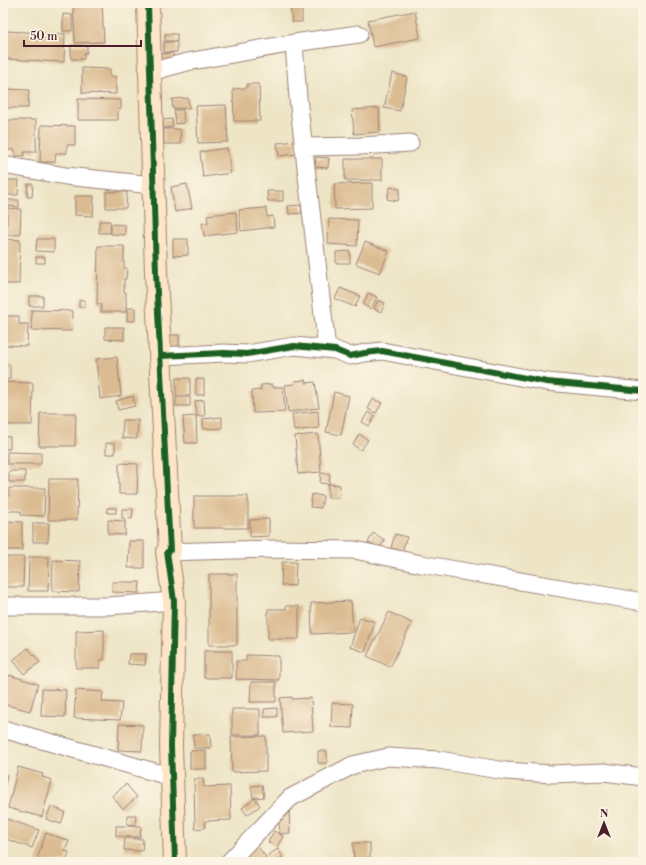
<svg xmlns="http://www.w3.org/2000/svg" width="646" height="865" viewBox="0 0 646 865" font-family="'Libre Bodoni',serif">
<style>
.building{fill:#dbbc92}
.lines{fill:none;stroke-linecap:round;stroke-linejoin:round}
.street-casing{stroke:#9c8278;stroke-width:19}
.secondary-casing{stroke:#9c8278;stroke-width:24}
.street{stroke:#fff;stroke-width:17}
.secondary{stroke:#fde5c5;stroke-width:22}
.cycleway-casing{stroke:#fcf5e5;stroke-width:8}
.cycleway{stroke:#1b5e20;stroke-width:6}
</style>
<rect width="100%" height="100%" fill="#fcf5e5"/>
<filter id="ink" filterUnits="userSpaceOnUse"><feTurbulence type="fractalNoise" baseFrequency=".025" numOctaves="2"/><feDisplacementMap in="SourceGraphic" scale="8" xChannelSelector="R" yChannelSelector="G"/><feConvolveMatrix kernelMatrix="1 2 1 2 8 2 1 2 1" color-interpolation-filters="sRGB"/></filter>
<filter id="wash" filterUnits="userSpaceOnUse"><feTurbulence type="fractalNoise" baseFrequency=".012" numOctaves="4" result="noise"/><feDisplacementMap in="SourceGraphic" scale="16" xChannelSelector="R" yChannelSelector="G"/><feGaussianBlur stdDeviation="0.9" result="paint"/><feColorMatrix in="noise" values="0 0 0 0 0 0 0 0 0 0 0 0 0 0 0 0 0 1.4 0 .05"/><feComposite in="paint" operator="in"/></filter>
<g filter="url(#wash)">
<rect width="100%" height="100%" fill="#eee5c6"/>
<g id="blocks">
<path class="building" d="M73,3H102L104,42L75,43Z
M290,4H302V22H292Z
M415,11L420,38L373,47L368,20Z
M63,14L72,15V31H63Z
M6,31L65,34L64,62L4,59Z
M165,34H177V41H165Z
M164,42H177V52H164Z
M71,45L87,46V53H84V59H71Z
M173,53L174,65L159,66V54Z
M82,68L110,69V77H116V94L82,93Z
M392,73L407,77L400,111L384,108Z
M247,84H259L260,121H234L233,89L247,88Z
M8,89L29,90L28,108H7Z
M188,98L189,108L173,109L172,99Z
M78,99L121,100V109H118V120H78Z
M226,105L228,142L198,143L196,106Z
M379,108L380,132L354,134L352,110Z
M174,110H183L184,123L176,124Z
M172,119L173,127L164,128L163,120Z
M8,120H36V152H24V156H15V150H8Z
M41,125L75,126V145H67V153H56L55,162H40Z
M164,129H180L181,144H164Z
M296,141L297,154L279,156L277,143Z
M227,148L231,173L203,177L200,152Z
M316,157L329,158L328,168L315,167Z
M345,159H382V180H345Z
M3,180H19L18,195H3Z
M372,183V208L335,209L334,184Z
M28,184H33L32,197H27Z
M187,184L192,208L175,212L171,187Z
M390,187L400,189L398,201L387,199Z
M267,191H283V201H268Z
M106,192H127L126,208H106Z
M75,196H94L93,216L75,215Z
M7,200H19V207L7,206Z
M301,205L302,213L289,214L288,206Z
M7,208L21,209L20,235H7Z
M266,208L267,217L273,216L274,227L241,231L239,210Z
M236,212L238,232L204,236L202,223H208L207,215Z
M329,219L358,220L357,246L328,244Z
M99,221H110V233H99Z
M111,224L125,225V235L111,234Z
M3,239L20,240L19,284H3Z
M37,239H54V252L36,251Z
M173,239H188V255L173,256Z
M365,242L389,251L380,273L356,264Z
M98,246H124V268H127L126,279H124V292H126V312H101V304H97Z
M350,251V263H336V252Z
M36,257H45V263H36Z
M340,288L360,296L355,307L335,299Z
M368,293L377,297L371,309L363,305Z
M29,296H43V306H29Z
M79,300H85V307H79Z
M378,300L385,303L381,312L374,309Z
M127,308H135V321H127Z
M32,310L73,311L72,331L31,330Z
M3,316H19V324H28L27,346L3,345Z
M105,327H124V340L105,339Z
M169,335H179V348H169Z
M117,357L121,396L100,399L96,359Z
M10,364V379H3V365Z
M176,378H190V396H176Z
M196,379H204V395H196Z
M306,380V383L315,382L319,408L288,412L285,385L295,384L294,381Z
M3,382L33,383L32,425H3Z
M272,384V387H283L285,412L253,413L252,391L261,390V385Z
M334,392L349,396L341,435L326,432Z
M133,396L135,406L118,410L116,401Z
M176,397H190V406H176Z
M373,399L382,403L376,413L368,409Z
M204,400L205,416H197L195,401Z
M318,411L319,428L294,431L292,414Z
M368,412L375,416L369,426L362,422Z
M40,413H76L75,446H39Z
M196,416L197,443H185L183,417Z
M222,417V428L203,429V419Z
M123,420H138L137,439L122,438Z
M318,434L321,472L298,474L295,436Z
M359,434L368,440L361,450L353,445Z
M3,436L10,437V449H3Z
M106,443H115V454H106Z
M7,452L41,453V464H7Z
M119,463L138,464L137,494H119Z
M9,471H25V482H9Z
M321,473L330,474L329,484L320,483Z
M49,479H78L77,520H48Z
M328,484L340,485L339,498H328Z
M9,488H45L44,516L21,515V511H4V496H9Z
M312,494L323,496L321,508L310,507Z
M194,496H248V528H194Z
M107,508H116V513H107Z
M122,509H133L132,519L122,518Z
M269,519V536L250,537V520Z
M108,520L125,521V535L108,534Z
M4,521L22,522V550H4Z
M33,523H49L48,542H33Z
M373,533L385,540L379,549L368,543Z
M395,534L407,537L402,551L391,548Z
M129,541H144V568H128Z
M4,557H24L23,587H3Z
M29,557H49L48,591H28Z
M53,560L80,561L79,592L52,591Z
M282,562H296L295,586L281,585Z
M209,574H237V645H209Z
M112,582H140L139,593L112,592Z
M351,601L353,632L312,634L311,603Z
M286,606H299V639H268V609H286Z
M389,612L412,623L390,667L367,656Z
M360,617L375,622L365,652L350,647Z
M104,630V660H100V668H76V631Z
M28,648L40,662L24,674L13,660Z
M204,651H232V678H204Z
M129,654H146L145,665L128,664Z
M246,655L279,656V680L236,679V661H246Z
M9,675L38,684L30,711L3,704V698Z
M251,682H276V702H250Z
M42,689L66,690L65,717L41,716Z
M76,690L103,692L102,702L122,703L120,720L74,718Z
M292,697V699L311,698L313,731L283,733L280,698Z
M332,703L353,704L352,728L331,727Z
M277,708V717H264V709Z
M232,709H260V735H232Z
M119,724L143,725L142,751L118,750Z
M210,734L211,748H194L193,735Z
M266,736V771L232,772L231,737Z
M206,750V769H190V751Z
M318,751H327V763H318Z
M18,767L43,774L42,777L52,780L42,817L8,808Z
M3,774L7,775L4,790H3Z
M194,779H203L204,787L230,786L231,820L205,821V828L195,829Z
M126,784L137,797L123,809L112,796Z
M262,785L264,797L253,798L251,786Z
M255,798L260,806L247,815L242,808Z
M51,806L65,812L61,824L46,819Z
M289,811L290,833L280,834L278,812Z
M127,815H136L135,825L127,824Z
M4,818L39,830L32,848L3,838Z
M116,826H141L140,837L116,836Z
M274,831L283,836L277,847L268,842Z
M46,833L69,841L65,851L69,852L66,862H36Z
M125,838L143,839L142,851L124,850Z
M255,843L266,857L260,862H235Z
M353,843H370V862H354Z
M278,849L283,857L272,862L268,855Z"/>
</g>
</g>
<g filter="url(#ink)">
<use href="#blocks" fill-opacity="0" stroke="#9c8278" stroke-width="1"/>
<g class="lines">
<g class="street-casing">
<path id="street" d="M294,43L359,34
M150,72L187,62L294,43L298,98L327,349
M304,147L361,146L410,143
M3,165L66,176L153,185
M161,356L224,353L247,354L294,346L335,350L350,356L365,353L382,351L547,382L643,391
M167,552L272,549L355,550L421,564L643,602
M3,606H108L174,601
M3,729L172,777
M229,862L290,798L353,765L388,757L439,760L505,771L552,774L604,772L643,777"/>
</g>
<g class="secondary-casing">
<path id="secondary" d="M148,3L156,273L170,551L167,552L174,601L171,746L175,862"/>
</g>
<use href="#street" class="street"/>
<use href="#secondary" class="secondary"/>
<g class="cycleway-casing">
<path id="cycleway" d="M148,3L156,273L170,551L167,552L174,601L171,746L175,862
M161,356L224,353L247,354L294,346L335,350L350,356L365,353L382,351L547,382L643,391"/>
</g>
<use href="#cycleway" class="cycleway"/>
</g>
</g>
<rect width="646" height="865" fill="none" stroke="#fcf5e5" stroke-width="16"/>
<g transform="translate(604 823)" stroke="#fcf5e5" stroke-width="3" paint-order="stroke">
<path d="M0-3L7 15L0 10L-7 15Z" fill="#4a1f2b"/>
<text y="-6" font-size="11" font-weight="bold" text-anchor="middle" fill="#4a1f2b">N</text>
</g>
<path d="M24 40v6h117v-6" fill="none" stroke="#4a1f2b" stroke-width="2"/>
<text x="30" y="40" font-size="12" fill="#4a1f2b" stroke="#fcf5e5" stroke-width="3" paint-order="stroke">50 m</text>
</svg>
